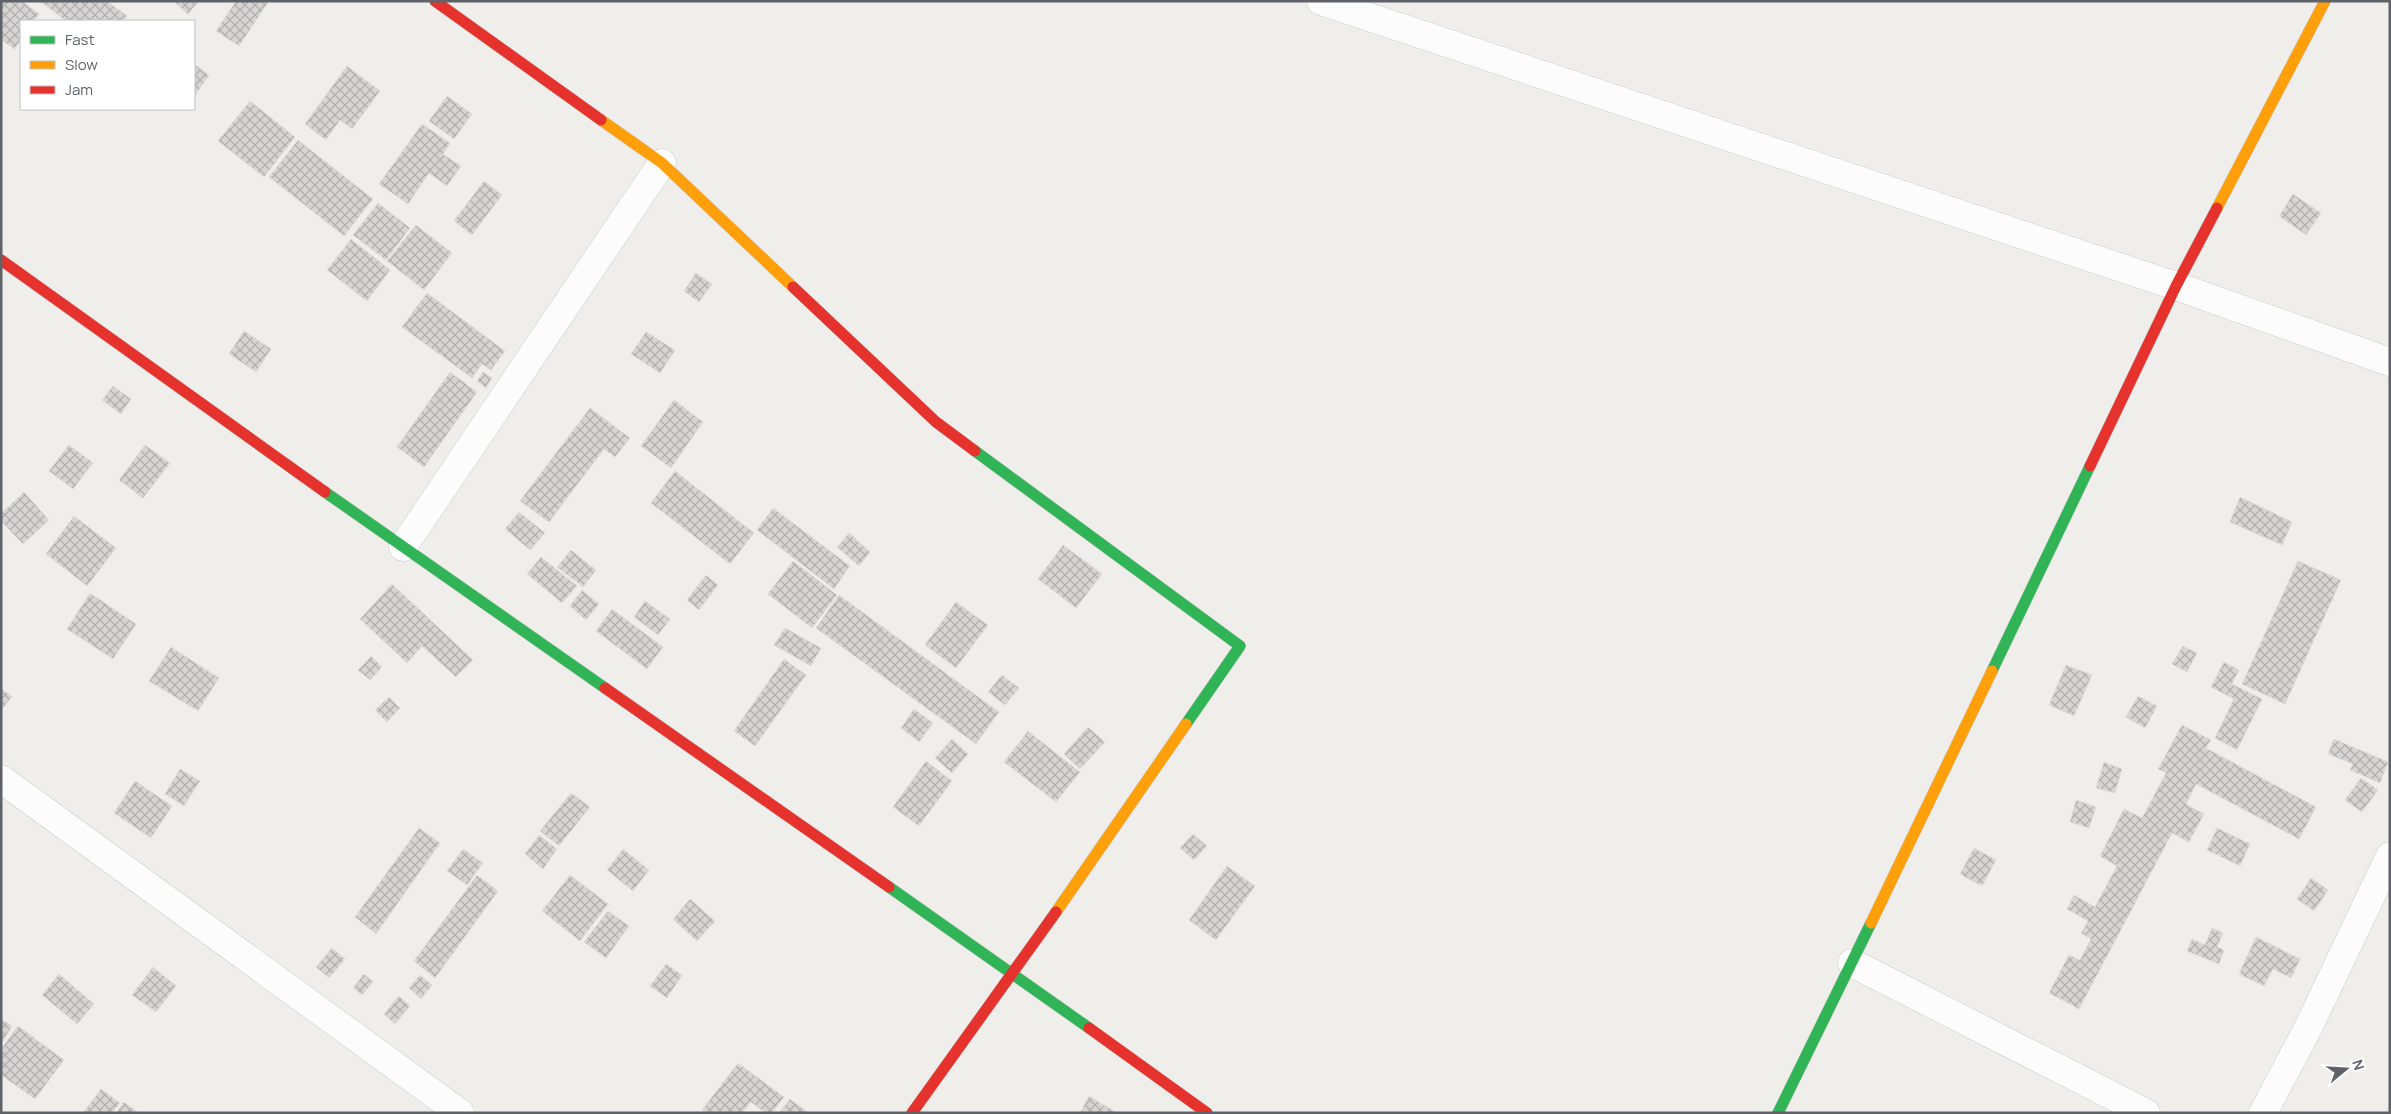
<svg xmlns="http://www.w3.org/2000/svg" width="2391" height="1114" viewBox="0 0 2391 1114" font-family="Manrope,sans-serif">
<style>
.building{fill:url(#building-cross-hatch);stroke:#deddd9}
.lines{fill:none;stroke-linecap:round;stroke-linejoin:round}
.street-casing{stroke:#cbcccc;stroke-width:29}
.fast-casing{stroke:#cacacb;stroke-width:12}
.slow-casing{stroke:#cacacb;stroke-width:12}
.jam-casing{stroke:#cacacb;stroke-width:12}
.street{stroke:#fdfcfc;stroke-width:28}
.fast{stroke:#30b455;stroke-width:11}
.slow{stroke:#ff9f0a;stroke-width:11}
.jam{stroke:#e5322d;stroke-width:11}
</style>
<defs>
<pattern id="building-cross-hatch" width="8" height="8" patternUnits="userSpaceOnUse" patternTransform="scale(1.25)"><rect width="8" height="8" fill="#d6d5d3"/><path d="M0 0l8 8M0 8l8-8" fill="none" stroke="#b1b0af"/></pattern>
</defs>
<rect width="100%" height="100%" fill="#efeeea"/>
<path class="building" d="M1,1H22L39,14L34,21H21V39L15,49L1,40Z
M40,1H107L127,16L123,21H66Z
M173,1H199L188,14Z
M236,1H269L239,46L216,31Z
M194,64L209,75L194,97Z
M347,66L380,91L352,129L340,120L326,140L305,124Z
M447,96L472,114L454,139L429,121Z
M250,101L295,137L264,177L218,141Z
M422,124L450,143L443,154L461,166L447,186L429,173L408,204L379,184Z
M298,140L373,199L344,236L269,177Z
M484,181L502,195L472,235L454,221Z
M2293,194L2321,213L2306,235L2279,216Z
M378,203L410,228L386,260L353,235Z
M416,225L452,253L424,290L387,261Z
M351,239L390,270L367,301L327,270Z
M696,273L712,284L699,302L684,291Z
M427,293L505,351L491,370L482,364L472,378L402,327Z
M244,331L271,349L256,372L229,354Z
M646,332L675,350L660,373L631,354Z
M450,372L477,392L424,467L397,447Z
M483,372L492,378L486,388L477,381Z
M113,386L131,399L121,414L102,400Z
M674,400L703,422L671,468L641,446Z
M590,408L630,438L615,457L604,449L549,522L520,501Z
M69,445L93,463L73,489L49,471Z
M145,445L170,463L143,498L119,480Z
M675,471L754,533L730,564L651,503Z
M24,492L49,520L23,544L1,521V514Z
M2240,497L2292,522L2282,545L2230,522Z
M773,508L850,566L834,589L757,530Z
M519,512L545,533L530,550L505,529Z
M74,516L116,548L87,586L46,554Z
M849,533L870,552L859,566L837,547Z
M1063,545L1102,574L1076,608L1038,579Z
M571,550L596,570L583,587L557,567Z
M541,557L577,586L562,603L527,574Z
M793,561L837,595L812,628L768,594Z
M2298,561L2341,580L2285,704L2242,684Z
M706,575L718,585L699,610L687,600Z
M392,584L473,660L456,677L422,646L407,663L360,619Z
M582,590L599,604L586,620L570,606Z
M90,593L136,624L113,659L67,629Z
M839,595L999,712L976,744L816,628Z
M645,601L670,619L658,635L634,617Z
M956,602L988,625L956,668L925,645Z
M612,609L663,647L647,669L596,631Z
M785,628L821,648L811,666L774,645Z
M2183,646L2197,653L2187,672L2172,664Z
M171,647L219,678L198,711L149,681Z
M371,656L382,667L370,680L358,670Z
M784,659L806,675L755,746L734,731Z
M2224,662L2239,670L2232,684L2262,699L2237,750L2215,738L2234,699L2211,687Z
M2066,665L2092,675L2074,716L2049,705Z
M1002,675L1019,688L1005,705L988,692Z
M1,688L12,697L1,710Z
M2138,696L2157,706L2145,728L2126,717Z
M389,697L400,708L387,722L375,710Z
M914,709L933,723L919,742L901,728Z
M2182,725L2211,740L2206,748L2316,807L2299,839L2196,784L2186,804L2204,814L2189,842L2172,833L2079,1009L2049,993L2069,955L2080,960L2091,939L2081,933L2088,921L2067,909L2074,895L2095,907L2117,866L2100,856L2124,809L2142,818L2166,773L2158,769Z
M1088,727L1105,742L1080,769L1064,754Z
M1028,731L1080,772L1056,802L1004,762Z
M952,739L968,754L952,773L935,758Z
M2334,739L2388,762L2380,783L2350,770L2353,764L2328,754Z
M926,761L952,781L919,826L893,807Z
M2104,762L2122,769L2115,793L2096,788Z
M180,769L200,781L184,806L165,794Z
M2361,778L2378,790L2362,812L2345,800Z
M135,781L172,806L151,838L114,813Z
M571,793L590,807L559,846L540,831Z
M2076,800L2096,807L2089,828L2070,822Z
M419,828L440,843L376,934L355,917Z
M2217,828L2250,844L2240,866L2207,850Z
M1193,834L1207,846L1194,860L1180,848Z
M539,835L557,849L543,869L525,854Z
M1974,848L1996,860L1982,886L1960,874Z
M463,849L483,863L467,885L447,871Z
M623,849L649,870L633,891L607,870Z
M1227,866L1255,886L1216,940L1189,920Z
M477,875L498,891L435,978L414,961Z
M570,875L608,904L580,941L542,911Z
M2311,878L2328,890L2314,911L2297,899Z
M690,899L715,921L697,941L673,919Z
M608,911L629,926L606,958L584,942Z
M2212,928L2223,933L2217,947L2224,950L2219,964L2187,951L2192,939L2205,945Z
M2256,937L2300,959L2291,978L2273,969L2264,986L2239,974Z
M332,948L345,959L329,978L316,967Z
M666,964L682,975L667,998L650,986Z
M153,967L176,986L156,1012L132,995Z
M59,974L94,1004L77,1024L42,995Z
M364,974L373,982L362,995L353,988Z
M420,975L432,985L421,999L409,988Z
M399,996L410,1006L395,1024L384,1014Z
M1,1019L12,1026L3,1041L1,1040Z
M18,1026L64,1060L35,1099L1,1075V1049Z
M738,1063L784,1097L772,1113H765L751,1102L742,1113H706L702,1110Z
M101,1089L120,1103L112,1113H83Z
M1089,1096L1117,1113H1080Z
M790,1099L809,1113H779Z
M124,1102L139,1113H116Z"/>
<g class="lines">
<g class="street-casing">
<path id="street" d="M1321,1L2176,286L2390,362
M403,547L662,163
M1,779L460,1113
M1852,963L2146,1113
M2263,1113L2308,1028L2390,856"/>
</g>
<g class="fast-casing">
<path id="fast" d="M975,451L1240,646L1186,724
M325,492L605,688
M1992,671L2090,466
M889,887L1089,1028
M1778,1113L1871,923"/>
</g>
<g class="slow-casing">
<path id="slow" d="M601,120L662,163L793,287
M2217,208L2325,1
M1056,912L1186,724
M1871,923L1992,671"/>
</g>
<g class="jam-casing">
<path id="jam" d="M435,1L601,120
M1,260L325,492
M793,287L936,422L975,451
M2090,466L2176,286L2217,208
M605,688L889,887
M1089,1028L1207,1113
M912,1113L1056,912"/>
</g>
<use href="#street" class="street"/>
<use href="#fast" class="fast"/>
<use href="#slow" class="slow"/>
<use href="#jam" class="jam"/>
</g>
<rect width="2391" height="1114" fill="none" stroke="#5f6368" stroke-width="5"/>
<rect x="20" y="20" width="175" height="90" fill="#ffffff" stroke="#bfc1c3"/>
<rect x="30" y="36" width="25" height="8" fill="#30b455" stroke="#bfc1c3"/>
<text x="65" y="45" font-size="15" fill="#5f6368">Fast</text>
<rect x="30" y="61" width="25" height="8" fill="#ff9f0a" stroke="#bfc1c3"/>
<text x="65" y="70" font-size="15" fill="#5f6368">Slow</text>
<rect x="30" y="86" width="25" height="8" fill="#e5322d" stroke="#bfc1c3"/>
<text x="65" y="95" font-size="15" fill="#5f6368">Jam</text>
<g transform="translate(2346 1069) rotate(72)" stroke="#ffffff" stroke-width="4" paint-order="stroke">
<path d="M0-4L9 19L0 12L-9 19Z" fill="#5f6368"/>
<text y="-8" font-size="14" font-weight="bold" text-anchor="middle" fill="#5f6368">N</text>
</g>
</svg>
